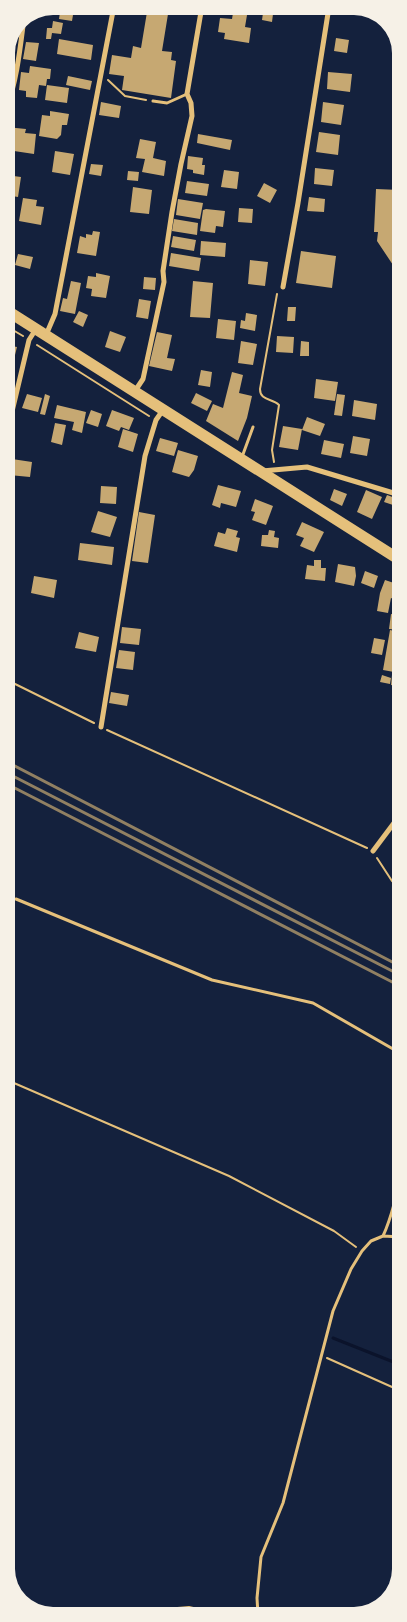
<svg xmlns="http://www.w3.org/2000/svg" width="407" height="1622" viewBox="0 0 407 1622" font-family="'DM Sans',sans-serif">
<style>
.lines{fill:none;stroke-linecap:round;stroke-linejoin:round}
.stream{stroke:#0b132b;stroke-width:3}
.building{fill:#c6a872}
.path{stroke:#e5c07b;stroke-width:2}
.service{stroke:#e5c07b;stroke-width:3}
.minor{stroke:#e5c07b;stroke-width:5}
.primary{stroke:#e5c07b;stroke-width:11}
.rail{stroke:#918062;stroke-width:3}
</style>
<rect width="100%" height="100%" fill="#14213d"/>
<g class="lines">
<path class="stream" d="M333,1338L401,1365"/>
</g>
<path class="building" d="M148,6H181L180,10L169,8L162,51L172,52L171,60L176,61L171,98L122,90L124,76L109,74L112,55L131,58L133,46L141,48Z
M52,7L51,14L38,12L41,11Z
M60,12L73,15L72,21L59,19Z
M233,13L247,15L245,27L251,28L249,43L224,39L225,33L218,32L220,18L232,19Z
M263,13L273,14L272,22L262,20Z
M53,21L63,23L61,34L52,33L51,39H46L47,28H52Z
M336,38L349,40L347,53L334,51Z
M59,39L93,45L91,60L57,54Z
M26,42L39,43L36,61L23,59Z
M6,52L13,53L9,71L6,70Z
M30,66L51,69L50,79H47L46,86L39,85L37,98L26,97V91L19,90L21,72L29,73Z
M328,72L352,74L350,92L327,89Z
M68,76L92,81L90,90L66,85Z
M47,85L69,88L67,103L45,100Z
M101,102L121,106L119,118L99,115Z
M323,102L344,105L341,125L321,122Z
M50,111L69,114L67,125H62L61,135L57,139L39,136L42,115L50,116Z
M6,127L26,129L25,133L36,134L34,154L14,151V143H6Z
M319,132L340,135L338,155L316,152Z
M198,134L232,140L230,150L197,143Z
M140,139L156,142L153,158L166,161L164,176L142,172L145,159L136,158Z
M55,151L74,154L70,175L52,172Z
M188,156L203,158L202,165H205L204,175L193,173V170L187,169Z
M91,164L103,165L101,176L89,174Z
M315,168L334,170L332,186L314,184Z
M224,170L239,172L237,189L221,187Z
M128,171L139,172L138,181L127,180Z
M6,175L21,177L18,197L6,195Z
M187,181L209,184L207,196L185,193Z
M264,183L277,190L270,203L257,196Z
M133,187L152,190L149,214L130,212Z
M376,189L400,190V271H397L377,241L378,232H374Z
M309,197L325,199L324,212L307,211Z
M23,198L37,200L36,206L44,207L41,225L19,221Z
M178,199L203,203L200,219L176,215Z
M239,208L253,209L252,223L238,222Z
M206,209L225,211L223,227L216,226L215,233L200,231L203,210Z
M174,219L198,223L197,235L172,231Z
M93,231L100,232L96,256L77,253L80,236L86,238V234L92,235Z
M173,236L196,240L194,251L171,247Z
M201,241L226,243L225,257L200,255Z
M301,251L336,256L332,288L296,283Z
M171,253L201,258L199,271L169,266Z
M18,254L33,257L30,269L15,265Z
M250,260L268,262L265,286L248,284Z
M96,273L110,276L106,298L91,296L92,289L86,288L88,276L96,277Z
M144,277L156,278L155,290L143,289Z
M71,281L81,283L75,314L60,311L63,298L67,299Z
M193,281L213,283L210,318L190,317Z
M139,299L151,301L148,319L136,317Z
M288,307H296L295,321H287Z
M79,311L88,315L83,327L73,322Z
M246,313L257,315L255,331L240,328L241,320L245,321Z
M218,319L236,321L234,340L216,338Z
M110,331L126,337L120,352L105,347Z
M157,332L172,335L167,358L175,359L172,371L149,366Z
M277,336L294,337L293,353L276,352Z
M241,341L257,344L253,365L238,363Z
M301,341L309,342V356H300Z
M6,345L17,347L13,363L6,362Z
M201,370L212,372L210,387L198,385Z
M232,372L243,375L239,393L252,396L247,418L238,441L206,421L213,404L223,408Z
M316,379L338,382L335,401L314,398Z
M196,393L212,401L207,411L191,403Z
M27,394L42,398L38,412L22,408Z
M45,394L50,396L45,415L40,414Z
M337,394L345,395L342,416L334,415Z
M354,400L377,404L375,420L352,416Z
M57,405L86,412L82,433L72,430L74,422L54,418Z
M91,410L102,414L98,427L86,423Z
M112,410L134,418L129,430L121,427L119,431L106,426Z
M397,414H400V431L395,430Z
M307,417L325,424L320,436L302,430Z
M55,423L66,425L62,445L51,442Z
M283,426L302,429L298,450L279,447Z
M123,429L138,434L133,452L118,447Z
M353,436L370,439L367,456L350,453Z
M160,438L178,443L174,456L156,451Z
M324,440L344,444L341,458L321,454Z
M178,450L198,456L194,470L189,477L172,472Z
M12,459L32,462L30,477L9,475Z
M218,485L241,491L236,507L221,503L220,508L212,505Z
M101,486L117,487L116,504L100,503Z
M334,489L347,494L342,506L330,500Z
M366,490L382,497L372,519L357,512Z
M387,495L398,499L396,506L384,502Z
M255,499L273,506L266,525L252,520L255,512L251,511Z
M398,503H400V519L393,517Z
M98,511L117,517L110,537L91,532Z
M139,512L155,515L148,563L132,561Z
M302,522L324,532L314,552L300,546L304,538L296,535Z
M227,528L238,531L236,537L240,538L237,552L214,546L218,532L225,534Z
M269,530L275,531L274,537L279,538L278,548L261,546L262,535H268Z
M80,543L114,547L112,565L78,560Z
M314,560H321V568H326L325,581L305,579L307,565L314,566Z
M338,564L355,567L356,576L354,586L335,582Z
M365,571L378,576L374,588L361,583Z
M34,576L57,580L54,598L31,593Z
M385,580L400,585V595L398,601L391,598L388,613L377,611L380,593Z
M391,614L400,615L398,630L389,629Z
M122,627L141,629L139,645L120,643Z
M390,630L399,632L397,646H400V655L397,654L394,672L383,670Z
M79,632L99,637L96,652L75,648Z
M374,638L385,640L382,655L371,653Z
M119,650L135,652L133,670L116,668Z
M398,668L400,669V689H396L397,686L391,685L392,675H397Z
M382,675L391,678L390,684L380,682Z
M111,692L129,695L127,706L109,703Z"/>
<g class="lines">
<path class="path" d="M108,80L125,96L146,100
M6,326L23,336
M37,345L149,416
M274,462L272,450L279,405C272,398 260,401 260,389L277,294
M7,680L94,723
M107,730L367,848
M377,858L392,881L400,885
M7,1080L229,1176L334,1231L356,1247
M327,1358L401,1391
M42,1613L79,1610L131,1612L189,1607L219,1614H251"/>
<path class="service" d="M153,101L167,103L187,94
M242,457L253,427
M7,895L12,898
M16,899L212,980L313,1003L400,1053
M395,1200L401,1211
M383,1236C392,1217 394,1201 401,1181
M258,1615L257,1598L261,1557L283,1503L333,1311L351,1269L362,1251L371,1241L383,1236L401,1237"/>
<path class="minor" d="M6,110C17,80 20,49 24,18
M283,287L298,203L329,7
M46,335L55,314L114,6
M135,391L143,379L164,282L163,271L172,212L181,164L192,116L191,103L187,94L202,6
M6,437L29,340L36,329
M262,471L307,467L400,495
M101,727L145,456L156,420L163,410
M373,851L400,815"/>
<path class="primary" d="M6,310L400,560"/>
<path class="rail" d="M7,762L400,966
M7,773L400,975
M7,784L400,986"/>
</g>
<path d="M0 0H407V1622H0ZM53 15H354A38 38 0 0 1 392 53V1569A38 38 0 0 1 354 1607H53A38 38 0 0 1 15 1569V53A38 38 0 0 1 53 15Z" fill="#f6f1e7" fill-rule="evenodd"/>
</svg>
